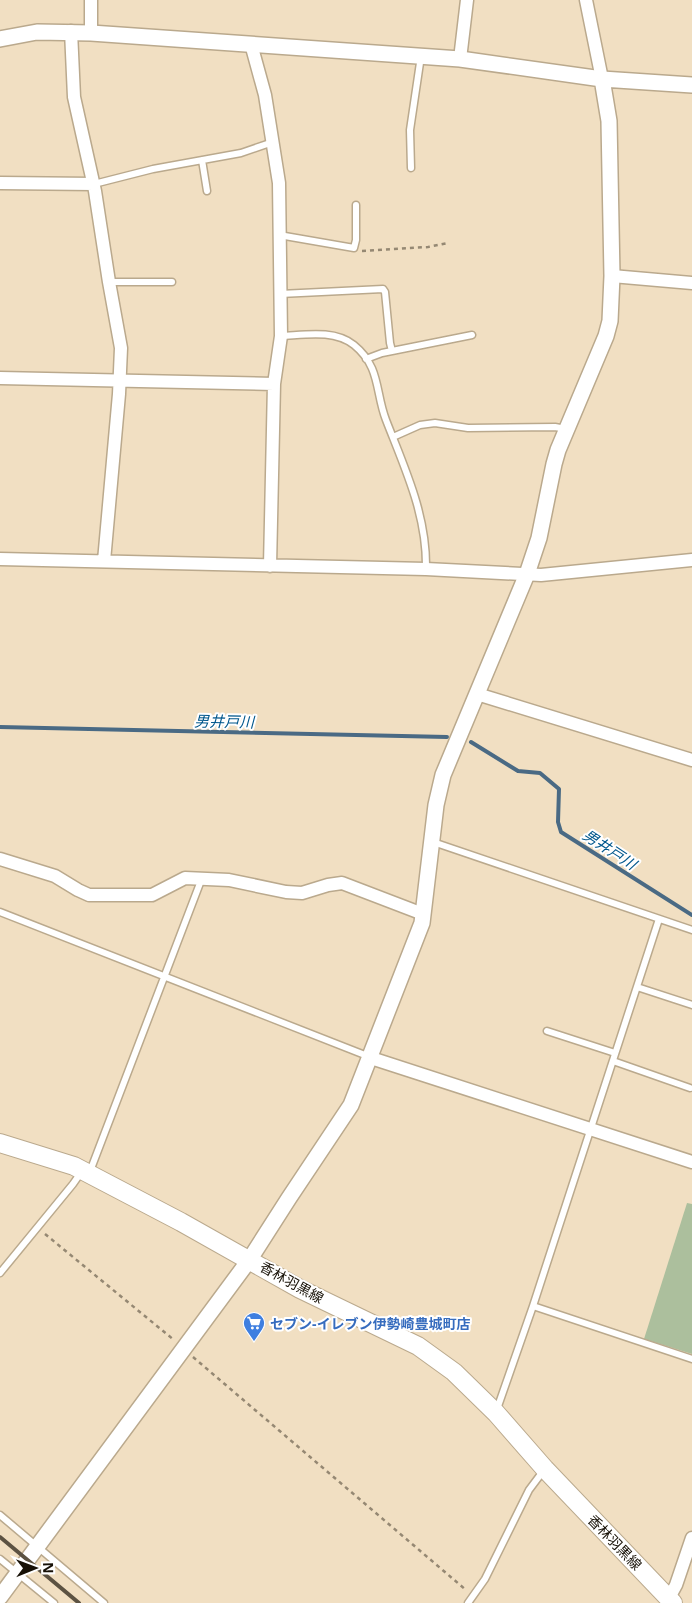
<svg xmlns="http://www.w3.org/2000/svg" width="692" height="1603" viewBox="0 0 692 1603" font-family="'Open Sans','Noto Sans JP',sans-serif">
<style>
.green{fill:#acbf9d}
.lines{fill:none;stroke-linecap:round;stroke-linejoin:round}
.stream{stroke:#4a6a84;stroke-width:4}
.service-casing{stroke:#baa98d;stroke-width:9}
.minor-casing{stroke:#baa98d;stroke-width:15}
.tertiary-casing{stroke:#baa98d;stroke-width:18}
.secondary-casing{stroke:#baa98d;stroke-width:20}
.path{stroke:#958873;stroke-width:2.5;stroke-dasharray:4 4;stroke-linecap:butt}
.service{stroke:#fff;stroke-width:6}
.minor{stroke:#fff;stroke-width:12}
.tertiary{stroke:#fff;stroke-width:15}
.secondary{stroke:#fff;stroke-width:18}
.rail{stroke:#5c5242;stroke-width:4}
.labels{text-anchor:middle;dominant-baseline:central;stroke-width:4;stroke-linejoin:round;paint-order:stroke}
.street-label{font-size:14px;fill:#161006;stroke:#fff}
.shop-label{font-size:14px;font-weight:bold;fill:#366cbe;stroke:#fff;text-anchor:start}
.water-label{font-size:15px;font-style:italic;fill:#00578c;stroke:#fff}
</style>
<rect width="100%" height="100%" fill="#f1dfc2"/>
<path class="green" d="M687,1203L692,1204V1354L644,1339Z"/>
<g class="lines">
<path class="stream" d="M0,727L447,737
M471,742L518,771L540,773L559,789L558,822L561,832L692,915"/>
<g class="service-casing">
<path id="service" d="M202,160L207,191
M411,168L410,130L421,56
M94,184L153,169L241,153L273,142
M279,235L354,248L356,240V205
M109,282H172
M280,294L383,289L385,292L390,343L392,351
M281,336C304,335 334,329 354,345C381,367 375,392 386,420C405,469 427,515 426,569
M366,359L382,353L472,335
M393,437L420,425L435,423L468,428L555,427L566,429
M433,842L692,930
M0,912L370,1057
M637,987L692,1005
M547,1031L615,1053
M613,1061L690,1088
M89,1174L202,878
M0,1273L73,1184L82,1171
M533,1306L692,1359
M496,1412L533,1306L659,919
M0,1515L104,1603
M0,1559L54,1603
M468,1603L485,1579L529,1490L544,1470"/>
</g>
<g class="minor-casing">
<path id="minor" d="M586,0L602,79
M71,31L74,97L95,191L109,282L121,348L119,394L104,561
M91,33V0
M251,44L265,95L279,183L281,336L274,384L270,566
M460,59L467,0
M0,183L94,184
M612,276L692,283
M0,378L274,384
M0,559L426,569L541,575L692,560
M477,694L692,760
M0,859L55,876L78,890L89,895H152L185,878L229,880L286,892L302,893L328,885L342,883L423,914
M371,1058L692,1162
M669,1598L676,1585L692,1538"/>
</g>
<g class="tertiary-casing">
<path id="tertiary" d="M0,39L37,32L91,33L460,59L602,79L692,85
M0,1597L250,1259L289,1198L351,1105L422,923L436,805L443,775L527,574L539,538L554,464L558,450L606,336L610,321L612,276L609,121L602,79"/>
</g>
<g class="secondary-casing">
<path id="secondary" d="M0,1143L74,1166L181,1222L300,1289L418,1346L454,1372L496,1413L545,1469L673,1603"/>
</g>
<path class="path" d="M362,251L428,247L448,243
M45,1234L174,1340
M193,1357L466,1590"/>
<use href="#service" class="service"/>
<use href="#minor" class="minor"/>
<use href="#tertiary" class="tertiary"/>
<use href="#secondary" class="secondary"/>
<path class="rail" d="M0,1537L79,1603"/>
</g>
<defs>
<g id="supermarket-pin" transform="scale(1.125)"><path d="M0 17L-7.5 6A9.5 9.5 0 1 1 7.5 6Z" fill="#3f7fe0" stroke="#fff"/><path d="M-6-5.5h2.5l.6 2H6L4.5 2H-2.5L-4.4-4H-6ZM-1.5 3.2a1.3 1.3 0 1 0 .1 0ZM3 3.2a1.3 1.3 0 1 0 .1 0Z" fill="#fff"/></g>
</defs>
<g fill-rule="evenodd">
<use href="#supermarket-pin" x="254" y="1323"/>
</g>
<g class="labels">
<g class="street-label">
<text transform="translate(292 1282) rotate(29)">香林羽黒線</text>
<text transform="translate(615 1542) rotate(46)">香林羽黒線</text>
</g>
<g class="shop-label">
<text x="270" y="1323">セブン-イレブン伊勢崎豊城町店</text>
</g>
<g class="water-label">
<text transform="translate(224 721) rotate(1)">男井戸川</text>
<text transform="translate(610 849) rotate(33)">男井戸川</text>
</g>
</g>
<g transform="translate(35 1568) rotate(89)" stroke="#ffffff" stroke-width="4" paint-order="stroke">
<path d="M0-4L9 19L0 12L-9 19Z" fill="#161006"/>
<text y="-8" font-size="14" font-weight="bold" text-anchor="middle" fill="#161006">N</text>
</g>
</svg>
